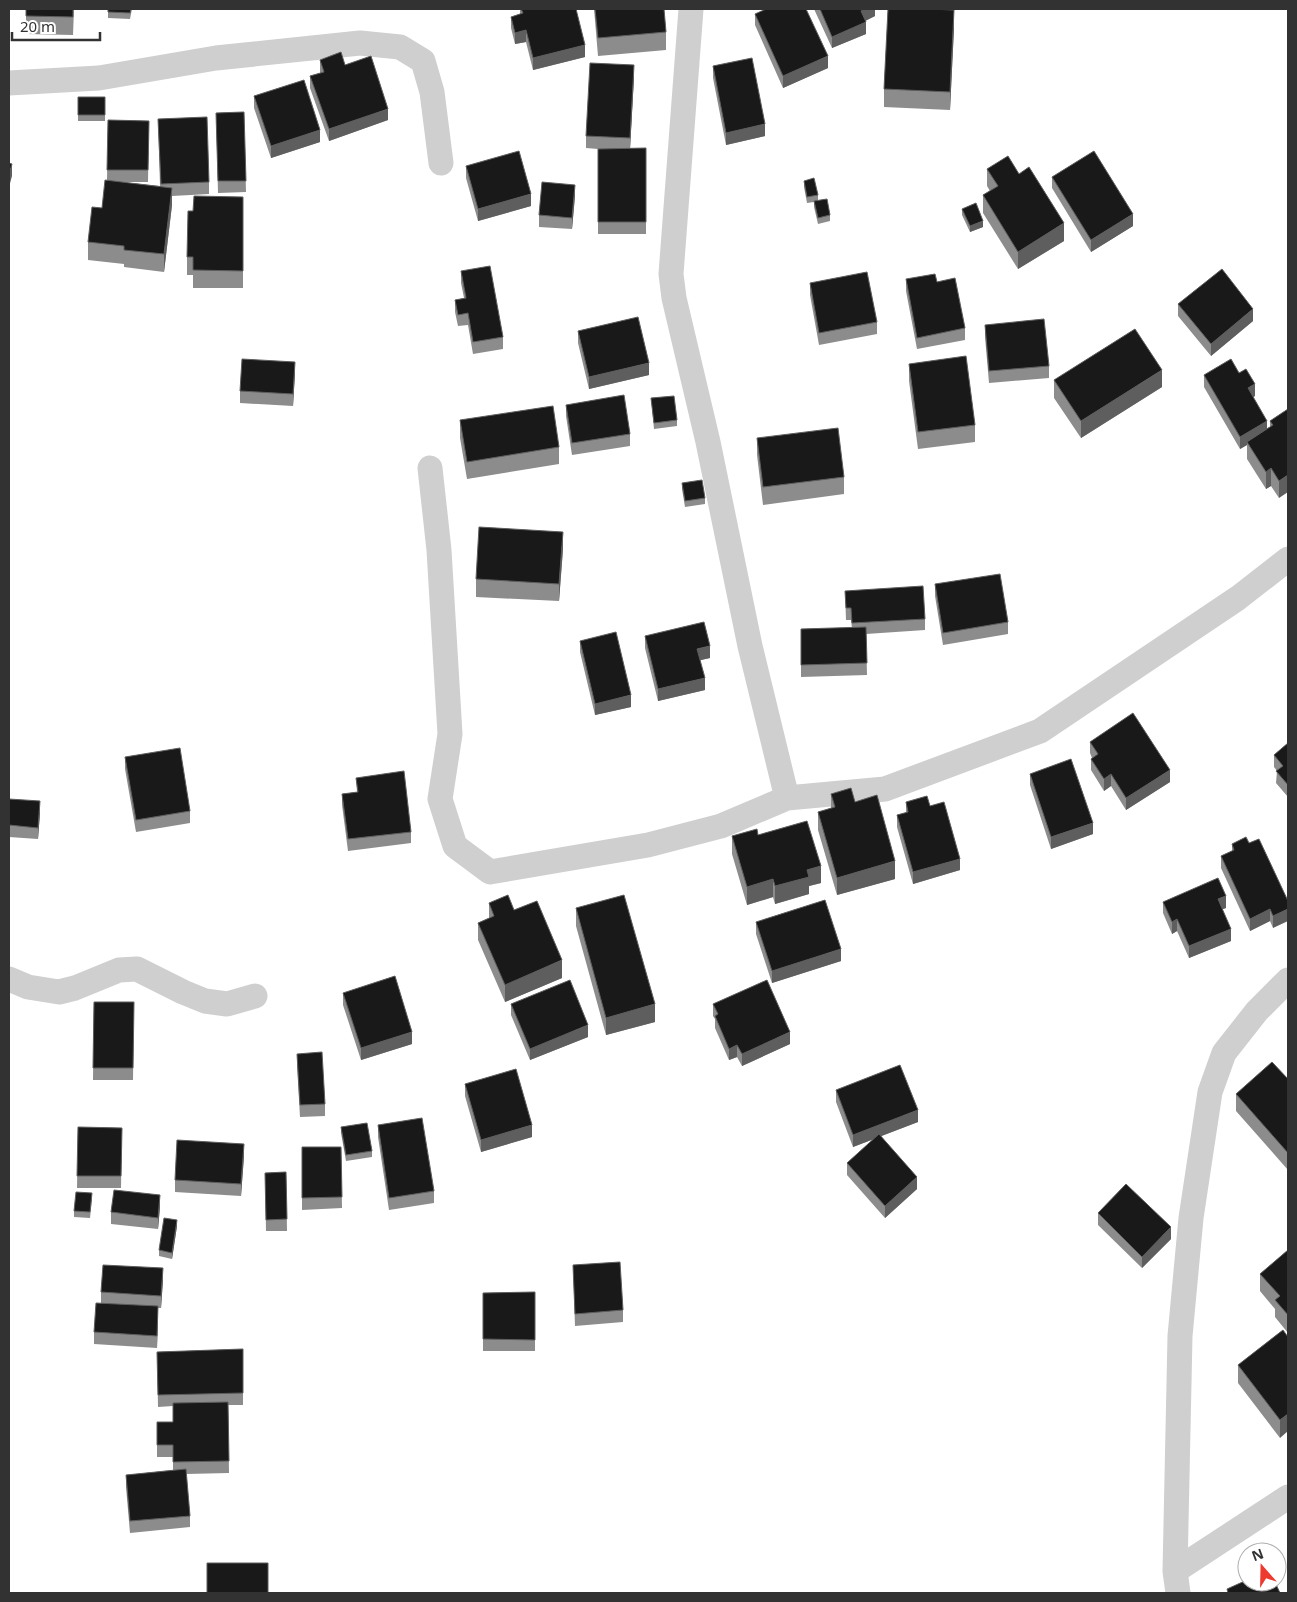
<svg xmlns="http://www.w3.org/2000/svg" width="1297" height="1602" viewBox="0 0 1297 1602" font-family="'Noto Sans',sans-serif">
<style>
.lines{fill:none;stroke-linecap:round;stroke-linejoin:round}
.minor{stroke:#cfcfcf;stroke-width:25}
.wall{fill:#8c8c8c}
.shaded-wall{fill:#5e5e5e}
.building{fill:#191919;stroke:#5e5e5e}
</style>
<rect width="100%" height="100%" fill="#fff"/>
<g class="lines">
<path class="minor" d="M691,9L671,274L674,298L708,442L750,646L787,798
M9,83L99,78L216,58L360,43L400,47L423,61L432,92L441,163
M430,468L439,550L450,734L440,799L455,846L490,872L648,845L721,826L787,798L885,789L1040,731L1238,598L1288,559
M9,979L28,987L59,992L75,988L119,970L137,969L183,992L205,1001L227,1004L255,996
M1175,1571L1288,1497
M1178,1593L1175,1571L1180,1336L1191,1218L1210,1092L1224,1053L1257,1011L1288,980"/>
</g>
<path class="wall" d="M26,9H74L73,35L26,34Z
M108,9H132L130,19L108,18Z
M520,9H576L585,57L533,70L526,42L515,44L511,28V17L520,14Z
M594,9H664L666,32V50L598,56Z
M814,9H875V16L865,21L866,34L832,48Z
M888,9H939L954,28L950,110L884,107V89Z
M755,14L828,68L783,88L755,25Z
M320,60L388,120L329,141L310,88V76L320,73Z
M713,66L765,136L726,145L713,78Z
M634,77L630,148H646V234H598V149L586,148V136Z
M254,96L320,142L271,158L254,108Z
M78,97H105V121H78Z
M244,112L246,192L218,193L216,113Z
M158,119L209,182V194L172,196V205L164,272L124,267V264L88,260V242L102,208L107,180L108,120L149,121L148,182H122L160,186Z
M466,166L531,206L478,221L466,178Z
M987,169L1019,174L1064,241L1018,269L983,213V195L990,191L987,186Z
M1052,177L1133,226L1091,252L1052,188Z
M804,181L818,195V201L830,215V221L818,224L814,207V202L807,203L804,187Z
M575,196L572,229L539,227V215Z
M243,197V288H193V275H187V257L193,211Z
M962,209L983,227L970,232L962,215Z
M461,271L503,337V349L473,354L468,325L458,326L455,312V300L464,298L461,283Z
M906,279L937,282L965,328V340L917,349L906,291Z
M810,283L877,322V334L819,345L810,295Z
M1178,304L1253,321L1211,356L1178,316Z
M985,325L1049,366V378L989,383L985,337Z
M578,331L649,375L589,389L578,343Z
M909,364L975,425V442L918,449L909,381Z
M295,373L293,406L240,403V391Z
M1239,373L1255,396L1253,397L1267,428L1270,427V421L1288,409L1279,498L1271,486L1266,489L1247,459V445L1240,449L1204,387V375Z
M1054,380L1162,387L1081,438L1054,398Z
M651,398L677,420V426L654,429Z
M566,405L630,434V446L572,455L566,416Z
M460,420L559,447V464L467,479L460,438Z
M757,438L844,477V494L763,505L757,455Z
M682,483L705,498V504L685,507L682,489Z
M563,549L559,601L476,597V579Z
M935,584L1008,622V634L943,645L935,596Z
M845,591L925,619V630L866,634L867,675L801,677V629L852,628L851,620H846Z
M645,636L710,658L700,660L705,690L658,701L645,648Z
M580,641L631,707L595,715L580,652Z
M1090,742L1170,782L1126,810L1111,786L1104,791L1091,770V759L1092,758L1090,753Z
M1288,743V797L1276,783L1277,771L1274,767V755Z
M125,757L190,811V823L136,832L125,769Z
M1030,774L1093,834L1051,849L1030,785Z
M356,778L411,832V843L348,851L342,805V794L357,792Z
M831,794L855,802L895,879L837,895L818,830V812L831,808Z
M9,799L40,813L38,839L9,837Z
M906,802L930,806L960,870L913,884L897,827V815L906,813Z
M758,835L821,883L809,886V894L775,904L773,897L747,905L732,854V836Z
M1249,843L1288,901L1273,928L1270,921L1250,931L1221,868V856L1232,851V844Z
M1163,902L1226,908L1222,909L1231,941L1189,958L1177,931L1172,934L1163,913Z
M489,903L562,978L505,1002L478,940V923L489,918Z
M576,908L655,1022L606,1035L576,926Z
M756,922L841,961L772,983L756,934Z
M343,993L412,1044L361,1060L343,1005Z
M94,1002H134L133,1080H93Z
M511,1004L588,1037L530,1060L511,1015Z
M713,1004L790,1044L742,1066L737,1057L729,1060L715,1028V1019L713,1016Z
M297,1054L325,1104V1116L300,1117L297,1065Z
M1288,1079V1170L1236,1111V1094Z
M465,1084L532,1137L481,1152L465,1096Z
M836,1090L918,1122L881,1136L917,1189L885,1218L847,1175V1163L874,1139L853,1147L836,1102Z
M378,1125L434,1191V1203L389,1210L378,1137Z
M78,1127L122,1128L121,1188H77Z
M341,1127L372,1151V1157L346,1161L341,1133Z
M302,1147H341L342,1208L302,1210Z
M244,1156L241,1196L175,1192V1180Z
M286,1172L287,1231H266L265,1173Z
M92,1199L90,1218L74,1217V1211Z
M160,1207L158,1229L111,1224V1212Z
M1098,1213L1171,1239L1142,1268L1098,1225Z
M177,1226L172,1259L159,1256V1250Z
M1288,1250V1333L1275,1317V1309L1260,1291V1274Z
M573,1265L623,1310V1322L575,1326Z
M163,1280L161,1308H158L157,1348L94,1344V1332L101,1303V1292Z
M535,1292V1351H483V1293Z
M1283,1330L1280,1438L1238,1383V1365Z
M243,1349V1405H228L229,1473L186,1474L190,1516V1527L130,1533L126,1487V1475L173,1470V1457H157V1434L173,1422V1406L158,1407L157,1352Z"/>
<path class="shaded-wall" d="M865,9H875V16L861,23V11Z
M954,10V28L950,110V92Z
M866,22V34L832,48V37Z
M526,30V42L515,44V33Z
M585,45V57L533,70V58Z
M828,56V68L783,88V76Z
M634,65V77L630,150V138Z
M388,109V120L329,141V129Z
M10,110V121L9,125V113Z
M765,124V136L726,145V133Z
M320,130V142L271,158V146Z
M12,164V176L9,187V175Z
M575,185V196L572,229V218Z
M172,188V205L164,272V254Z
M531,194V206L478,221V209Z
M1133,214V226L1091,252V240Z
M983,221V227L970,232V226Z
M1064,223V241L1018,269V252Z
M1253,309V321L1211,356V344Z
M295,362V373L293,406V394Z
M649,363V375L589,389V377Z
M1162,370V387L1081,438V421Z
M1255,384V396L1248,400V388Z
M1267,421V433L1247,442V445L1240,449V437Z
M1271,468V486L1266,489V472Z
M1288,475V492L1279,498V481Z
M563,532V549L559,601V584Z
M710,646V658L697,661V649Z
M705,678V690L658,701V689Z
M631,695V707L595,715V704Z
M1170,770V782L1126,810V798Z
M1111,774V786L1104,791V779Z
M40,801V813L38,839V828Z
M1093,823V834L1051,849V837Z
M960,859V870L913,884V872Z
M895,861V879L837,895V878Z
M821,866V883L809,886V894L775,904V886L807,870Z
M773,879V897L747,905V887Z
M1226,896V908L1218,911V899Z
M1270,909V921L1250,931V919Z
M1288,909V921L1273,928V916Z
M1177,919V931L1172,934V922Z
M1231,929V941L1189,958V946Z
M841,949V961L772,983V971Z
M562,960V978L505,1002V985Z
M655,1004V1022L606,1035V1018Z
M588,1025V1037L530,1060V1049Z
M412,1032V1044L361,1060V1048Z
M790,1032V1044L742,1066V1054Z
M737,1045V1057L729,1060V1049Z
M918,1110V1122L853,1147V1135Z
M532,1125V1137L481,1152V1140Z
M244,1144V1156L241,1196V1184Z
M917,1177V1189L885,1218V1206Z
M160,1195V1207L158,1229V1218Z
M177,1220V1226L172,1259V1253Z
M1171,1227V1239L1142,1268V1257Z
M163,1268V1280L161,1308V1296Z
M158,1306V1318L157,1348V1336Z
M1288,1414V1431L1280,1438V1420Z"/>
<path class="building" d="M26,9H73V17L26,16Z
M108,9H131L130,13L108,12Z
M521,9H576L585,45L533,58L526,30L515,33L511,17L523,13Z
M595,9H664L666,32L598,38Z
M766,9H806L828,56L783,76L755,14Z
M820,9H865L861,11L866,22L832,37Z
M888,9H928L954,10L950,92L884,89Z
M341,52L345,65L371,56L388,109L329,129L310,76L324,72L320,60Z
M752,58L765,124L726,133L713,66Z
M590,63L634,65L630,138L586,136Z
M304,80L320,130L271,146L254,96Z
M78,97H105V115H78Z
M244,112L246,181H218L216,113Z
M207,117L209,182L161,184L158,119Z
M108,120L149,121L148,170H107Z
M646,148V222H598V149Z
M519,151L531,194L478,209L466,166Z
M1094,151L1133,214L1091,240L1052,177Z
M1008,156L1019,174L1029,167L1064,223L1018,252L983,195L998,186L987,169Z
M9,163L12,164L9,175Z
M814,178L818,195L807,197L804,181Z
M105,180L172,188L164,254L124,250V246L88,242L92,207L102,208Z
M542,182L575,185L572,218L539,215Z
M194,196L243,197V271L193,270V257H187L188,211H193Z
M827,199L830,215L818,218L814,201Z
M976,203L983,221L970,226L962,209Z
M490,266L503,337L473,342L468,313L458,315L455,300L466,298L461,271Z
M1222,269L1253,309L1211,344L1178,304Z
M867,272L877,322L819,333L810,283Z
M935,274L937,282L955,278L965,328L917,338L906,279Z
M638,317L649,363L589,377L578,331Z
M1044,319L1049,366L989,371L985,325Z
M1135,329L1162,370L1081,421L1054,380Z
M966,356L975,425L918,432L909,364Z
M242,359L295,362L293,394L240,391Z
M1231,359L1239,373L1246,369L1255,384L1248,388L1267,421L1240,437L1204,375Z
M624,395L630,434L572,443L566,405Z
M674,396L677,420L654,423L651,398Z
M553,406L559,447L467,462L460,420Z
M1288,409V475L1279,481L1271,468L1266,472L1247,442L1273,425L1270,421Z
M838,428L844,477L763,487L757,438Z
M702,480L705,498L685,501L682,483Z
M479,527L563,532L559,584L476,579Z
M1000,574L1008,622L943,633L935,584Z
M923,586L925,619L852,623L851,608H846L845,591Z
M704,622L710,646L697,649L705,678L658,689L645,636Z
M866,627L867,663L801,665V629Z
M616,632L631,695L595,704L580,641Z
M1133,713L1170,770L1126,798L1111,774L1104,779L1091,759L1098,754L1090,742Z
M1288,743V785L1276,771L1283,766L1274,755Z
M180,748L190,811L136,820L125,757Z
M1071,759L1093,823L1051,837L1030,774Z
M404,771L411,832L348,839L342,794L358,792L356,778Z
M851,788L855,802L877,795L895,861L837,878L818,812L835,807L831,794Z
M927,796L930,806L944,802L960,859L913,872L897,815L908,812L906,802Z
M9,799L40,801L38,828L9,825Z
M807,821L821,866L807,870L809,877L775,886L773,879L747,887L732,836L757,829L758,835Z
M1246,837L1249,843L1259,839L1288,901V909L1273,916L1270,909L1250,919L1221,856L1234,850L1232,844Z
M1218,878L1226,896L1218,899L1231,929L1189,946L1177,919L1172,922L1163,902Z
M508,895L514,910L537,901L562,960L505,985L478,923L494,916L489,903Z
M624,895L655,1004L606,1018L576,908Z
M825,900L841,949L772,971L756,922Z
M395,976L412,1032L361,1048L343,993Z
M570,980L588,1025L530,1049L511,1004Z
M767,980L790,1032L742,1054L737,1045L729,1049L715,1016L718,1014L713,1004Z
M94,1002H134L133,1068H93Z
M322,1052L325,1104L300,1105L297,1054Z
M1272,1062L1288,1079V1153L1236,1094Z
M900,1065L918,1110L853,1135L836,1090Z
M516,1069L532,1125L481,1140L465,1084Z
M422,1118L434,1191L389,1198L378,1125Z
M367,1123L372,1151L346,1155L341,1127Z
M78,1127L122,1128L121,1176H77Z
M879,1134L917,1177L885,1206L847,1163Z
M177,1140L244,1144L241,1184L175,1180Z
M302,1147H341L342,1197L302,1198Z
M286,1172L287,1219L266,1220L265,1173Z
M1126,1184L1171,1227L1142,1257L1098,1213Z
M114,1190L160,1195L158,1218L111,1212Z
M76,1192L92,1193L90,1212L74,1211Z
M164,1218L177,1220L172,1253L159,1250Z
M1288,1250V1315L1275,1300L1280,1296L1260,1274Z
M620,1262L623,1310L575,1314L573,1265Z
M103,1265L163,1268L161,1296L101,1292Z
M535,1292V1340L483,1339V1293Z
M96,1303L158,1306L157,1336L94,1332Z
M1283,1330L1288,1337V1414L1280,1420L1238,1365Z
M243,1349V1393L158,1395L157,1352Z
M228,1402L229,1461L173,1462V1445H157V1422H173V1403Z
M186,1469L190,1516L130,1521L126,1475Z
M207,1563H268V1593H207Z
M1247,1580V1582H1275L1280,1593H1228L1227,1589Z"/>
<rect width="1297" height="1602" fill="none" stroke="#323232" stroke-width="20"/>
<g transform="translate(1262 1567) rotate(340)"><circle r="24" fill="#ffffff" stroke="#adadad"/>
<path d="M0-4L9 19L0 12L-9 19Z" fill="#ee392f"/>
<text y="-8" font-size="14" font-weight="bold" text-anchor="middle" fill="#323232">N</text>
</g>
<path d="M12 32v8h88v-8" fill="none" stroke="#323232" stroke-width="2.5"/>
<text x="20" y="32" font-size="15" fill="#323232" stroke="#ffffff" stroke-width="4" paint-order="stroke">20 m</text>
</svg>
